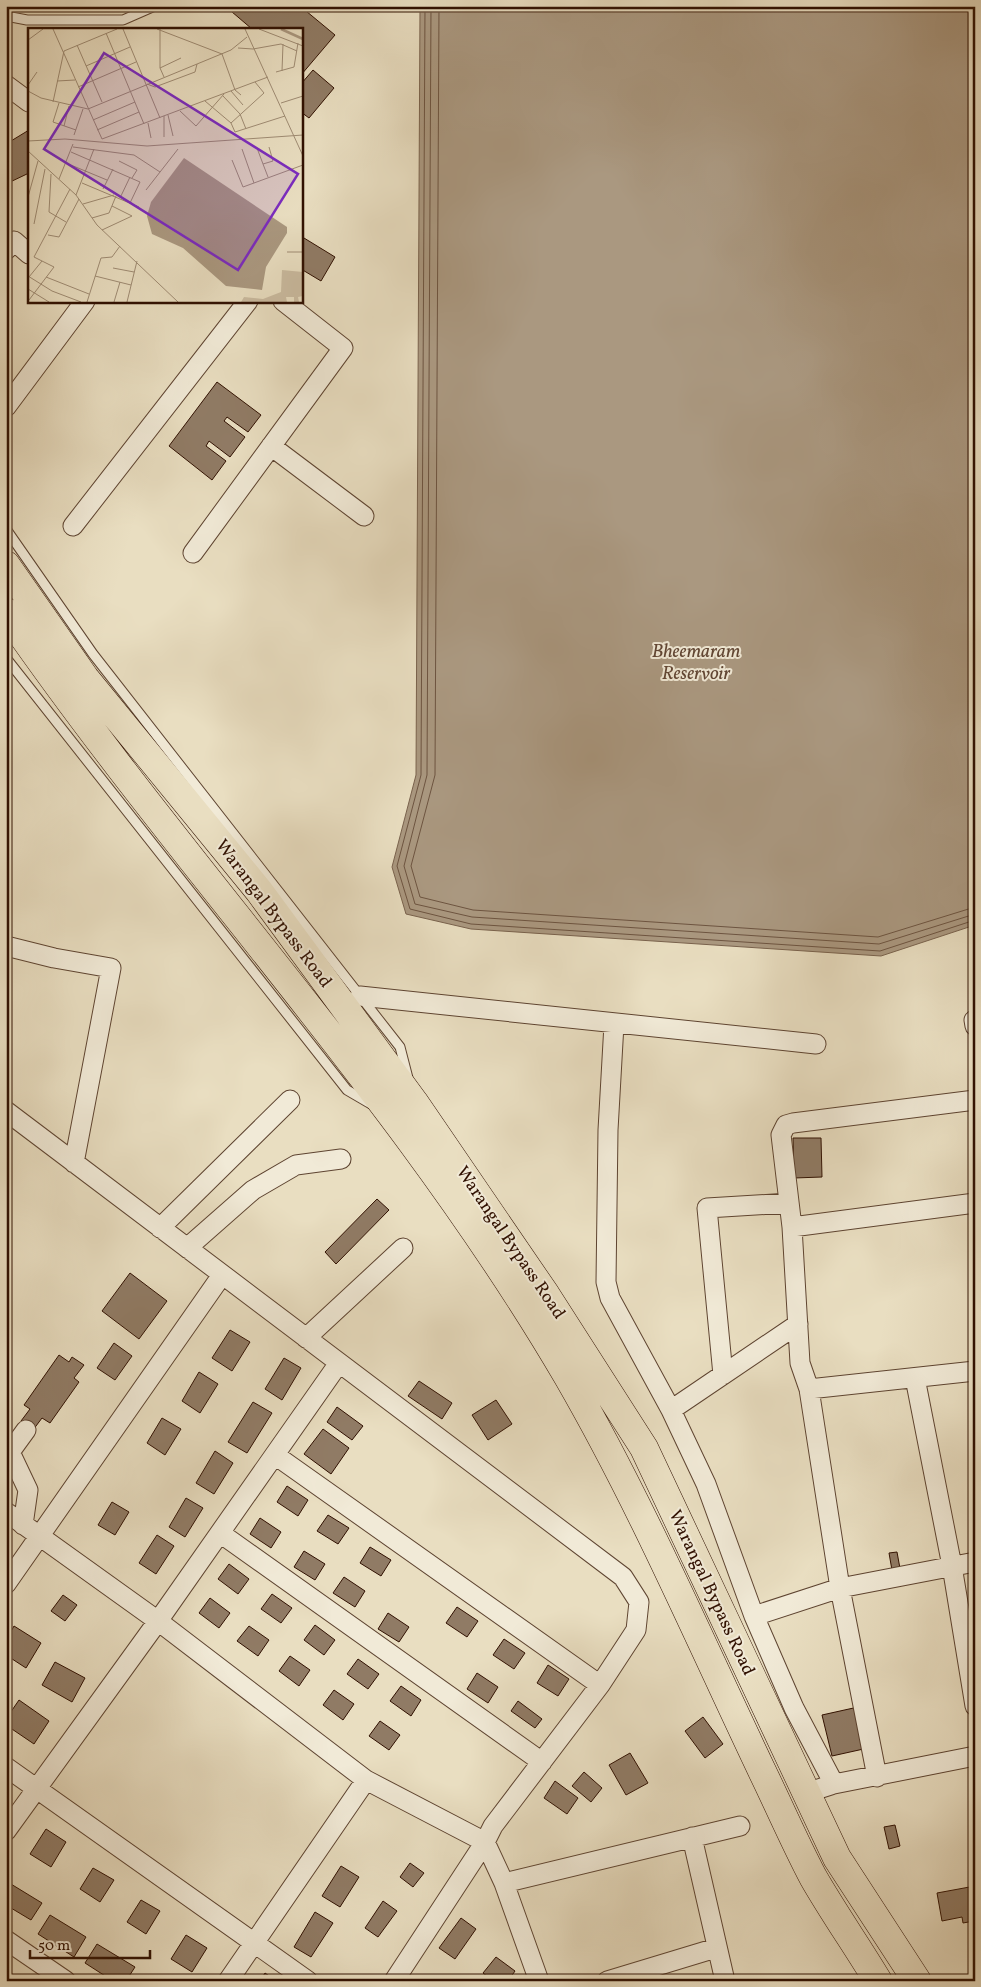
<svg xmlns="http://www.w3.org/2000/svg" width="981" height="1987" viewBox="0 0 981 1987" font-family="Vollkorn,serif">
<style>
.water{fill:#aa9880;stroke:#79624d}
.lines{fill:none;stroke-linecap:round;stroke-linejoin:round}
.shore{stroke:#6d5440;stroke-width:1}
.building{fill:#907b65;stroke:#301001}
.lane-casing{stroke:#5e4431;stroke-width:11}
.street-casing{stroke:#5e4431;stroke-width:21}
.highway-casing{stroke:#301001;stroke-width:29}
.lane{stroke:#f1ead7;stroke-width:9}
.street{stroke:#f1ead7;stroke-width:19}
.highway{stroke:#e9dec1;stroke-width:28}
.labels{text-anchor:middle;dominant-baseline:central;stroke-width:4;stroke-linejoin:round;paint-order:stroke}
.street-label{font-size:18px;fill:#301001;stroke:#f1ead7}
.water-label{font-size:19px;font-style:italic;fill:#614634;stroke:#f1ead7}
.inset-river{fill:none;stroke:#aa9880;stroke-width:2.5}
.inset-road{fill:none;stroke:#9f8c74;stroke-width:1}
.view{fill:#7b2cbf;fill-opacity:0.15;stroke:#7b2cbf;stroke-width:2.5}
.inset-edge{fill:none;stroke:#301001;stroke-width:2.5}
</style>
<rect width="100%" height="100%" fill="#e9dec1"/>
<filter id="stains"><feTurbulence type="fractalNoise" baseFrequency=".004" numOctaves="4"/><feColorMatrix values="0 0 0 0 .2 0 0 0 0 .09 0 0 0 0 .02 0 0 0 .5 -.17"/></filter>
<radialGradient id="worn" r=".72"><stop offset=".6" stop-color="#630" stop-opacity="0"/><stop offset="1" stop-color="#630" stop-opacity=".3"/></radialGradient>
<path class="water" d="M420,6H975V925L881,956L471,929L406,914L392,867L416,775Z"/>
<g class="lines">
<path class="shore" d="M425,6L421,775L397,866L410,909L471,924L880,951L975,920
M431,6L427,775L404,866L415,904L472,917L879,944L975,914
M439,6L435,775L411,866L420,897L473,910L878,937L975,907"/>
</g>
<path class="building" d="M225,6H300L335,35L301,75V29H252Z
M313,70L334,88L309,118L301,112V84Z
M29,130V173L8,183L6,144Z
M304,238L335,257L321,281L301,269V243Z
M217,382L261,415L248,432L227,417L224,421L245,437L230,457L209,441L206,446L226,461L212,480L169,446Z
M793,1138H821L822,1177L794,1178Z
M377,1199L389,1210L336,1264L325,1252Z
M130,1273L167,1301L139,1339L102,1311Z
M230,1330L250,1342L232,1371L212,1358Z
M114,1343L132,1356L115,1380L97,1368Z
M59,1355L69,1362L72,1357L84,1365L74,1378L79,1382L50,1423L42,1418L33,1430L21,1421L30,1409L24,1405Z
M284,1358L301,1368L282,1400L265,1389Z
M199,1372L218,1384L200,1413L182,1401Z
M419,1381L452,1403L442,1419L408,1396Z
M496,1400L512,1424L488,1440L472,1415Z
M253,1402L272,1413L247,1453L228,1442Z
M337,1407L363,1426L352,1440L327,1422Z
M162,1418L181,1429L165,1455L147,1443Z
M323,1429L349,1448L331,1474L304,1454Z
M215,1451L233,1463L214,1494L196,1483Z
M287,1486L308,1500L298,1516L277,1502Z
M186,1498L203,1508L185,1537L169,1527Z
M112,1502L129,1512L115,1535L98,1525Z
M328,1515L349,1528L338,1544L317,1531Z
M260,1518L281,1532L271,1548L250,1534Z
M157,1535L174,1546L156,1574L139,1563Z
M370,1547L391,1560L381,1576L360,1563Z
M304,1551L325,1564L315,1580L294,1567Z
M897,1552L901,1574L893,1576L889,1553Z
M229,1564L249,1579L238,1594L218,1579Z
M344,1577L365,1591L355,1607L333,1593Z
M272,1594L292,1608L281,1623L261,1609Z
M63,1595L77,1605L65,1621L51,1611Z
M210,1598L230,1613L219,1628L199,1613Z
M457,1607L478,1621L467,1637L446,1623Z
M388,1613L409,1627L399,1642L378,1629Z
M315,1625L335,1640L324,1655L304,1640Z
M14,1626L41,1643L26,1668L6,1655V1640Z
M249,1626L269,1640L258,1656L237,1641Z
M504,1639L525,1653L514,1669L493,1655Z
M290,1656L310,1670L299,1686L279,1671Z
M358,1659L379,1674L368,1689L347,1674Z
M55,1662L85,1678L72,1702L42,1685Z
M548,1665L569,1679L558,1696L537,1683Z
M477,1673L498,1687L488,1703L467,1689Z
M401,1686L421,1700L411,1716L390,1701Z
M334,1690L354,1704L343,1720L323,1705Z
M19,1700L49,1721L34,1744L6,1725V1719Z
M518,1701L542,1719L535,1728L511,1711Z
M858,1707L868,1748L832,1756L822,1715Z
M703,1717L723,1744L705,1758L685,1731Z
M380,1721L400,1735L389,1750L369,1736Z
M630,1753L648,1783L626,1795L609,1765Z
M584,1772L602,1788L591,1802L572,1786Z
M555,1781L578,1798L567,1814L544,1798Z
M895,1825L900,1846L889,1849L884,1827Z
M46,1829L66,1842L51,1867L30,1854Z
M410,1863L424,1873L413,1887L400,1877Z
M341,1866L359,1877L340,1907L322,1896Z
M93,1868L114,1880L100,1902L80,1889Z
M6,1881L42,1903L31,1920L6,1905Z
M975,1886L974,1921L963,1923L962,1917L942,1921L937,1893Z
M141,1900L160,1911L146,1934L127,1922Z
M383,1901L397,1911L378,1937L365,1928Z
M315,1912L333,1923L311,1957L294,1947Z
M50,1915L86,1937L74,1957L38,1934Z
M461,1918L476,1929L455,1959L439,1948Z
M186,1935L207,1948L192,1972L171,1959Z
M97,1944L135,1967L126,1981H113L85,1963Z
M496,1957L515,1971L508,1981H493L483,1973Z
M265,1973L276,1981H260Z"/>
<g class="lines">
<g class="lane-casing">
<path id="lane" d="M6,16L27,20H123L155,6
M6,529L93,654L400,1047L408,1078
M6,658L347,1090L371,1104"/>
</g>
<g class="street-casing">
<path id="street" d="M6,85L29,102
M6,250L14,241L29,254
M6,407L85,301
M271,446L364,516
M73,526L248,301
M193,553L343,348L283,301
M6,946L54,958L111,968L74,1163
M360,996L816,1044
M974,1020L975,1026
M614,1024L608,1130L606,1282L610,1298L671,1410L706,1484L754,1616L794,1708L834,1784
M6,1111L623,1577L639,1602L636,1630L600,1685L493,1826L485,1842L394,1981
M792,1227L975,1203
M160,1228L290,1100
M187,1248L253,1190L296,1165L341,1159
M306,1338L403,1248
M723,1375L707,1208L789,1203
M915,1378L952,1566L975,1706
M809,1389L975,1371
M671,1410L798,1324
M6,1449L10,1452L28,1490L23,1525
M10,1452L26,1430
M275,1455L600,1685
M6,1512L158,1621L366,1780L485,1842L504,1883L539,1981
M220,1533L542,1762
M6,1584L222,1275
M754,1616L840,1588L975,1562
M6,1767L308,1981
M877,1777L840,1588L809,1389L800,1363L792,1227L781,1135L786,1125L793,1123L975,1100
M806,1793L834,1784L975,1756
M6,1831L158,1621L339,1363
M692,1837L725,1981
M504,1883L740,1826
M6,1940L66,1981
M228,1981L366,1780
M607,1981L716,1948"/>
</g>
<g class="highway-casing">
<path id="highway" d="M6,565L85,678L259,891L414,1102L546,1295L644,1448L837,1858L917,1981
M6,612C186,872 408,1103 568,1377C642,1505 700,1641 763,1773C780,1808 795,1843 813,1877C833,1912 857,1946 878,1981"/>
</g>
<use href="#lane" class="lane"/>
<use href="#street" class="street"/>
<use href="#highway" class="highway"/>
</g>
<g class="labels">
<g class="street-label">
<text transform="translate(273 914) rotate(53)">Warangal Bypass Road</text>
<text transform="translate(510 1243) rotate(56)">Warangal Bypass Road</text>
<text transform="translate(711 1593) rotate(65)">Warangal Bypass Road</text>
</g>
<g class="water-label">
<text x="696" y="652">Bheemaram<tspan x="696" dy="22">Reservoir</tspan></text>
</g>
</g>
<g transform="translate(28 28)">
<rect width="275" height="275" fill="#e9dec1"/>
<path d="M254,242L275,244V268L270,269L271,274H266V269H258L259,274H213L216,269L235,271L253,264Z" fill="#cabba0"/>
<path d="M156,130L259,199V205L238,239L234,262L198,258L155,220L124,206L119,188L123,174Z" fill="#aa9880"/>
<path class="inset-river" d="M253,1L275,11"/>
<path class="inset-road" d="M25,1L74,111L240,49M95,1L132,90M129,1L194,26L207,62L213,67M132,1V40L136,49M217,1L275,128M231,1L275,18M78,5L116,96M0,12L15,1M49,17L74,74M210,20L225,21L253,16L269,23M58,38L102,19M132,40L153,30M254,43L255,16M248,44L266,39L270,15M29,53L47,52M119,56L127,59L167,44L169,36M0,57L9,44M50,59L108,34M0,63L13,70L60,81L203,22L219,9M203,63L215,77M195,68L212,86L218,101M177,73L203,95L207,104L257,88M25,74L36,23L89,1M31,75L25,94L48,102M253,75L275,68M152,83L168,98L196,66M140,87L145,108M65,92L107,74M120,95L123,110M203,95L236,65L227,54M36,98L41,78M69,102L111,84M46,107L55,81M136,109V88M0,113L37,111L119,118L275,107M45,119L106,127L132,144M229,120L235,136M214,121L226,155L275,137M0,123L48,167L69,197L150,274M43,124L112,154L102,175M204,132L215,159L226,155M91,133L109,142L104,150M38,135L79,152M23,146L21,184L38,194M240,149L235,136L245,133L241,119M31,151L45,116M54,155L111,179M75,161L85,141M118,162L150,121M48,167L66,121M0,169L10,133M92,170L102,149M55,176L86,167M64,190L81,185L88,168M6,196L17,141M74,202L104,188L84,178M20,207L31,209L51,171M259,224H275M85,240L106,244M0,248L24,263L53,274M67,248L103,257M1,249L14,233M18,249L61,266M0,261L21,274M1,272L26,239L6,229L42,161M59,274L73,230L84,229L92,218M86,274L92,254M99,274L109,233"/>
<path class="view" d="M76,25L270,146L210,242L16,121Z"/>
<rect width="275" height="275" class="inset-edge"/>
</g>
<rect width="981" height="1987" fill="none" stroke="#e9dec1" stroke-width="25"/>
<rect x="8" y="8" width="966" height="1972" fill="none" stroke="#301001" stroke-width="2.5"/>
<rect x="12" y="12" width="956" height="1962" fill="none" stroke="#301001"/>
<path d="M30 1950v8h120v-8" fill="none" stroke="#301001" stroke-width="2.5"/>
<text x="38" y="1950" font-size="15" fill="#301001" stroke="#f1ead7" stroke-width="4" paint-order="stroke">50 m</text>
<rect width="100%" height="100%" filter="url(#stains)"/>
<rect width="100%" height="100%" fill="url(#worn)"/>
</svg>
